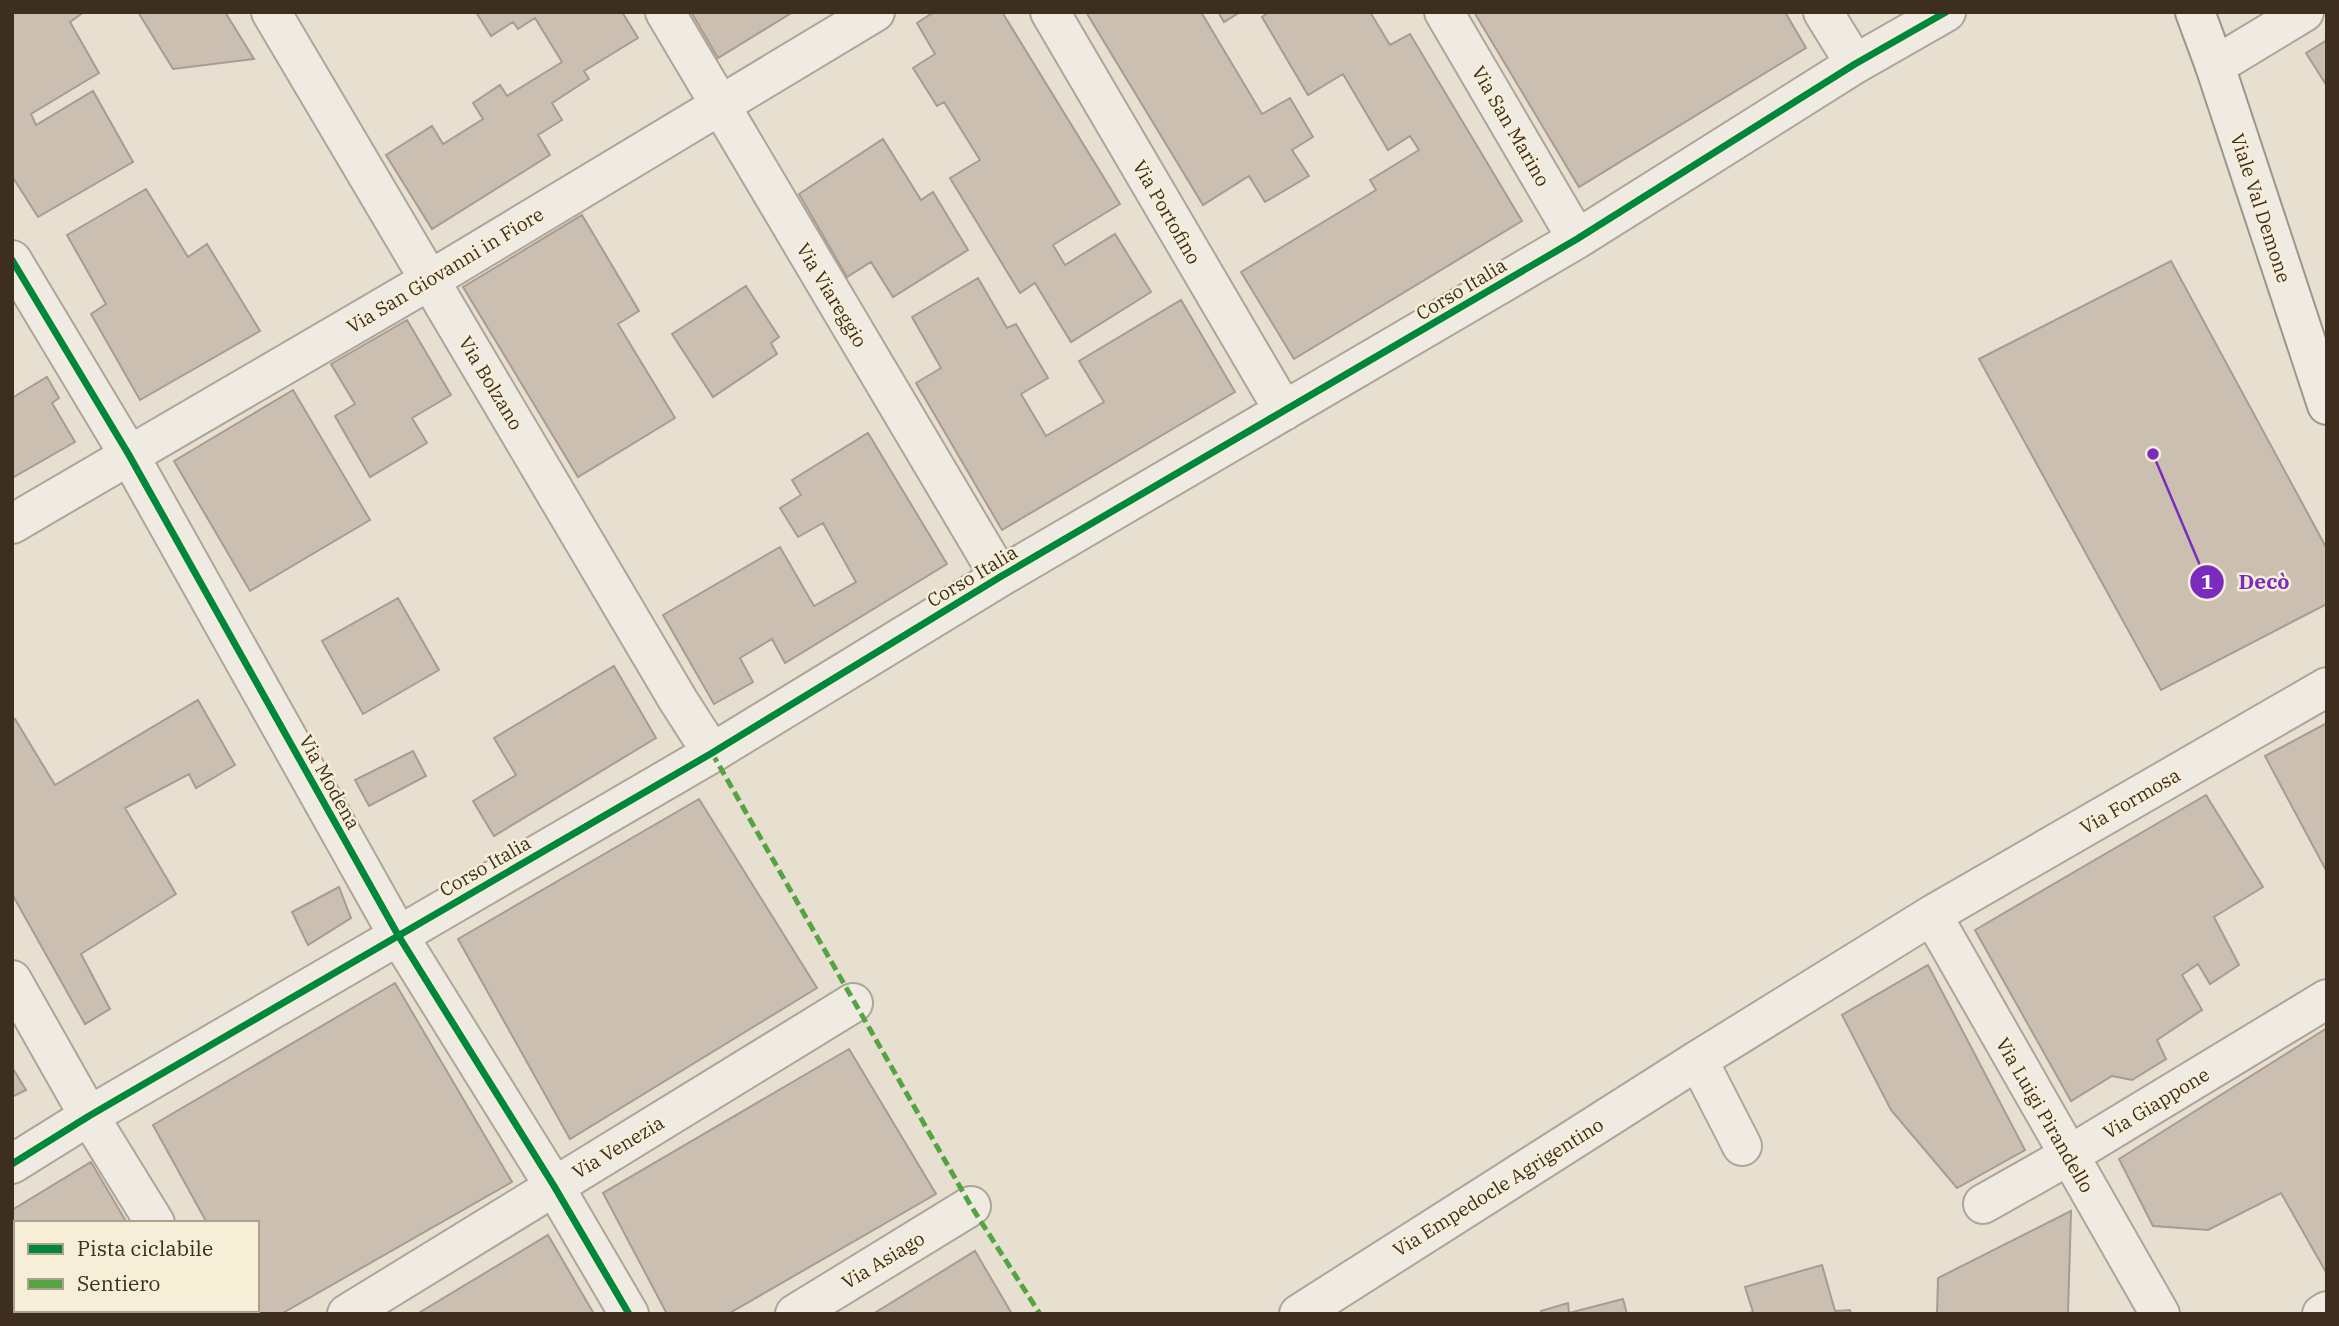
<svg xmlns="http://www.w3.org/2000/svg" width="2339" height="1326" viewBox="0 0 2339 1326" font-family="'IBM Plex Serif',serif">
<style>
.building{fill:#cbbfb2;stroke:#a89c90;stroke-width:2}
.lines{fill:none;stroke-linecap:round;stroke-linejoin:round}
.street-casing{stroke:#ada599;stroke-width:42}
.secondary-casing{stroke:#9c958a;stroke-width:42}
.street{stroke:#efebe3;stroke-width:38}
.secondary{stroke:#efebe3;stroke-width:38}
.quiet{stroke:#54a441;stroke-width:5;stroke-dasharray:10 5;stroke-linecap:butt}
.cycleway-casing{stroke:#f7eed8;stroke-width:11}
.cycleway{stroke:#00873e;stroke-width:7}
.labels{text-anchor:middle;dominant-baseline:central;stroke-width:5;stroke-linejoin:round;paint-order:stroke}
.street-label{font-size:19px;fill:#3d2e20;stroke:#f7eed8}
.leader{fill:none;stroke:#7b2cbf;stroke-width:2.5}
.callout-dot{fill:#7b2cbf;stroke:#f7eed8;stroke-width:2.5}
.mark-label{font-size:21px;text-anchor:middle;font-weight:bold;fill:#fff}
.callout-label{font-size:21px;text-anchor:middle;font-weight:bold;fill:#7b2cbf;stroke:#f7eed8;stroke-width:5;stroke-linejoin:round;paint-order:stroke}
</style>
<rect width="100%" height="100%" fill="#e7e0d1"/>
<path class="building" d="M12,12H84L70,22L99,73L31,114L36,125L93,91L133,162L38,217L12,176Z
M138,12H225L254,59L173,69Z
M476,12H622L638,38L584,71L589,79L552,103L562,120L538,135L550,155L432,229L386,155L432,126L443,144L483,119L473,103L500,85L507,96L562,62L535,18L518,29L513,22L491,36Z
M691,12H793L718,58Z
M934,12H1002L1120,204L1053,245L1065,265L1115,234L1151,292L1071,342L1035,283L1020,293L950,178L980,160L944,102L937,106L913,68L935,54L917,23Z
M1086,12H1201L1262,114L1290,98L1313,137L1292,150L1309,176L1265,202L1249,176L1203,205Z
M1218,12H1240L1224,22Z
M1269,12H1370L1390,45L1410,34L1522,221L1294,359L1241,272L1376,190L1370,180L1419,150L1410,136L1388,150L1343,74L1308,95L1262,17Z
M1474,12H1785L1806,48L1579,187Z
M2327,40V86L2306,53Z
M883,139L921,200L933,192L968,250L893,297L871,262L847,277L799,194Z
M146,189L188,257L207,244L260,331L140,400L91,314L106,304L67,235Z
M582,215L639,311L618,324L675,418L578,477L463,287Z
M2171,261L2327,549V604L2161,690L1979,359Z
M978,278L1007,328L1016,324L1048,378L1021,394L1046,436L1104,402L1079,361L1181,300L1235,392L1002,530L916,383L941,368L912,317Z
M746,286L779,337L771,343L777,354L713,397L672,334Z
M407,320L451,395L412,418L427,443L370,477L335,416L355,404L331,364Z
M47,377L59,398L52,403L75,442L12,478V398Z
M293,390L370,520L250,591L174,461Z
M868,433L947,564L785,663L772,639L740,658L753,682L714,704L663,615L780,547L814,606L856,582L823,523L798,537L780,508L801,495L792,480Z
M398,598L439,670L363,714L322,641Z
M614,666L656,738L494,836L473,801L516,775L494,738Z
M198,700L235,765L196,788L189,774L125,808L176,894L81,954L110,1009L85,1024L12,894V720L15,719L55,785Z
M2327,723V872L2265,756Z
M413,751L426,776L369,806L355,780Z
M2206,795L2263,887L2214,917L2239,965L2210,984L2198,964L2182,975L2202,1010L2157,1040L2166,1059L2132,1080L2112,1076L2071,1101L1975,930Z
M699,799L817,988L570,1139L458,939Z
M339,887L351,918L308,945L292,912Z
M1928,965L2025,1150L1957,1188L1891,1110L1842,1015Z
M395,983L512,1182L281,1314H257L255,1310H257V1223H207L153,1125Z
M2327,1028V1274L2281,1193L2208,1230L2153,1226L2119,1159Z
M849,1049L936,1194L728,1314H667L603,1193Z
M12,1067L26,1090L12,1097Z
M91,1162L127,1223H16V1310H178L180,1314H12V1210Z
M2071,1211L2068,1314H1937L1938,1278Z
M548,1235L594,1314H417Z
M975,1251L1012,1314H873Z
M1822,1265L1835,1311L1850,1310L1851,1314H1745L1753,1312L1745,1287Z
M1623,1299L1627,1314H1542L1541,1311L1568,1303L1569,1313Z"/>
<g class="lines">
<g class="street-casing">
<path id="street" d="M271,12L678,700L712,753
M665,12L1000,577
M1050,12L1284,411
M1444,12L1577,239
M1823,12L1855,64
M2215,66L2304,12
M12,260L129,455L398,935L554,1186L629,1314
M12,524L430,280L875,12
M1932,915L2160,1314
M12,980L89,1116L155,1223
M1698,1060L1742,1146
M12,1164L89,1116L712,753L1000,577L1577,239L1855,64L1946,12
M1983,1204L2068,1156L2327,999
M210,1310L212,1314
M347,1314L853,1003
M795,1314L971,1206
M1299,1314L1698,1060L1932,915L2327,687
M2322,1314L2327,1311"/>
</g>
<g class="secondary-casing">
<path id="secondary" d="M2195,12L2215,66L2327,405"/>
</g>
<use href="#street" class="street"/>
<use href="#secondary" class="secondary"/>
<path class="quiet" d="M712,753L971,1206L1040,1314"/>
<g class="cycleway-casing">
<path id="cycleway" d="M12,260L129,455L398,935L554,1186L629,1314
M12,1164L89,1116L712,753L1000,577L1577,239L1855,64L1946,12"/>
</g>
<use href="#cycleway" class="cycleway"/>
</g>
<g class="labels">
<g class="street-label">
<text transform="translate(1511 126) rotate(60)">Via San Marino</text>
<text transform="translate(2261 208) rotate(72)">Viale Val Demone</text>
<text transform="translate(1167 212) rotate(60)">Via Portofino</text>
<text transform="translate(445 270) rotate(-31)">Via San Giovanni in Fiore</text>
<text transform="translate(1461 289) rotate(-31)">Corso Italia</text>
<text transform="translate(832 295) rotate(59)">Via Viareggio</text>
<text transform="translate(491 383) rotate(59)">Via Bolzano</text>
<text transform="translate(972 576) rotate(-31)">Corso Italia</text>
<text transform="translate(330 782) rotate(61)">Via Modena</text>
<text transform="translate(2130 801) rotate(-30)">Via Formosa</text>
<text transform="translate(485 866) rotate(-30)">Corso Italia</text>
<text transform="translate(2156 1103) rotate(-31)">Via Giappone</text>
<text transform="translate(2045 1115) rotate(60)">Via Luigi Pirandello</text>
<text transform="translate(618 1147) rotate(-31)">Via Venezia</text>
<text transform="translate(1498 1187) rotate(-32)">Via Empedocle Agrigentino</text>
<text transform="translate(883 1260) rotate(-31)">Via Asiago</text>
</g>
</g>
<path class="leader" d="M2153 454L2207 582"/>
<g class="callout-dot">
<circle cx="2153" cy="454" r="7"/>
<circle cx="2207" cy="582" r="18"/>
</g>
<g class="mark-label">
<text x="2207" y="589">1</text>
</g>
<g class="callout-label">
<text x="2264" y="589">Decò</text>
</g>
<rect width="2339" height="1326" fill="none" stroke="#3d2e20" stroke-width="28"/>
<rect x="14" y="1221" width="245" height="91" fill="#f7eed8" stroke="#ada18e" stroke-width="2"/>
<rect x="28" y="1244" width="35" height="10" fill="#00873e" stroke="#ada18e" stroke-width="2"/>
<text x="77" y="1256" font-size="21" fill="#3d2e20">Pista ciclabile</text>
<rect x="28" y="1279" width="35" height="10" fill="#54a441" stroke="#ada18e" stroke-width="2"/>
<text x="77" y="1291" font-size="21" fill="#3d2e20">Sentiero</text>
</svg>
